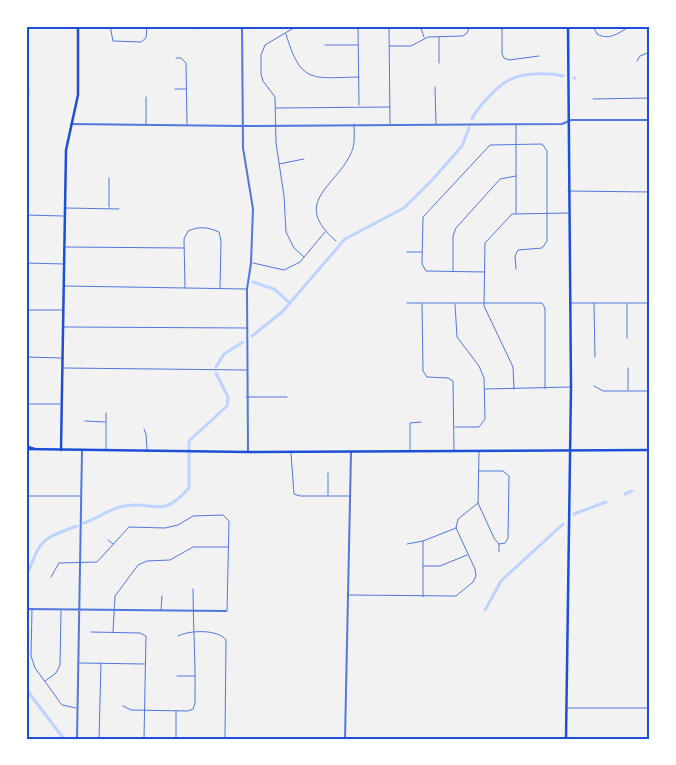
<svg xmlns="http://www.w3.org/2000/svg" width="676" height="765" viewBox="0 0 676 765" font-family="Overpass,sans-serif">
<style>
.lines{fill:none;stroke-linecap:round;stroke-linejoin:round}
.stream{stroke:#bfd3fe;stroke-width:1}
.canal{stroke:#bfd3fe;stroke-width:3}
.minor{stroke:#5277de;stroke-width:1}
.tertiary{stroke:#5277de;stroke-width:2}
.secondary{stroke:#1d4ed8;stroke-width:2.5}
.neatline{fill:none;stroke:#1d4ed8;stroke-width:2}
</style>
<rect width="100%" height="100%" fill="#f2f2f2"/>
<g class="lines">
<path class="stream" d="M26,29L27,26
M26,82L30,93L26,102"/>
<path class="canal" d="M197,26V28
M574,78H575
M472,119C477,108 497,86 509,80C522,73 548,72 563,76
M253,282L274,289L290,303
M252,336L282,312L345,239L404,208L433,179L462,146L469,128
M216,367L224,354L243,342
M625,494L632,491
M574,514L606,502
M84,523C96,519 108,510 120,507C154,498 159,522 189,488V441L227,406L228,397L216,373
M26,577C42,540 37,540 77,526
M485,610L501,581L563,524
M26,689L64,739"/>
<path class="minor" d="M110,26L113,41L141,42L146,38L147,26
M297,26L265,45L261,55V74L263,81L275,97L276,143L284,196L286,232L294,248L304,257
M358,26L359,105
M389,26L390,124
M420,26L424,37
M502,26V54L504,58L509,60L539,56
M593,26L597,34C609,41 619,33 630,26
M286,34C301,84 311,78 359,77
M325,45H358
M390,46H411L428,37L463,36L467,33L470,26
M176,58H181L186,63L187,124
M637,61L640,56L650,52
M439,63V37
M435,87L436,124
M175,89H186
M146,97V124
M593,99L650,98
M649,99V120
M276,108L390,107
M516,125V213
M279,164L304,159
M109,178V207
M568,191L650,192
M66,208L119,209
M26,215L63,216
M336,241C288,200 341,185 353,148C355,140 354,132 354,124
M66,247L184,248
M407,252H422
M26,263L64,264
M253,263L284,270L300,262L325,232
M453,271V236L456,228L500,179L516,176
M484,272L426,271L422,264L423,217L490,145L542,144L547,151V241L542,248L518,250L515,256L516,269
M65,286L246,289
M185,288L184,239L188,231C199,226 208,227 219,232L221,241L220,288
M407,303H542L545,308V389
M571,303H650
M594,303L595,357
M422,304L423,371L427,377L448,378L453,381L454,451
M627,304V338
M26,310H63
M64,327L247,328
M26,357L61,358
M63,368L246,370
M628,368V390
M594,386L603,391H650
M485,389L570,387
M514,389L513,367L484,306L485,243L512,214L568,213
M246,397H287
M26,404H60
M85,421L105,422
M455,427H479L485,419L484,378L479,366L457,337L455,304
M144,429L146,434L147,450
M106,450V413
M410,450V423L421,422
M479,452L478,503L494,538L499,544V552
M291,453L294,494L300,496H350
M479,471H503L509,476L508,538L505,543L499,544
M328,473V495
M26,496H80
M108,540L113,544
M423,541V597
M407,544L423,541L456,528L458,519L478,503
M423,566H440L467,555
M51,577L59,563L97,562L129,527L165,528L178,525L193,516L223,515L229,521L227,611
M349,595L456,596L473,582L476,576L475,569L456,528
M32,610L31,656L35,668L62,705L76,708
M161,610L162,596
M91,632L140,633L146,636L144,739
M113,632L115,596L138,565L147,561L170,560L193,547H228
M178,636C189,630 218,629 226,640L225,739
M79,663L145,664
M177,676H195
M45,681L56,673L60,665L61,611
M123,706L131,710L188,711L193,709L195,703C196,665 193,628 193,589
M568,708H650
M99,739L101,663
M176,739V711"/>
<path class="tertiary" d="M242,26L243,148L253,209L251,263L247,289L248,452
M71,124L242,126L562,124L571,120H650
M26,609L226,611
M77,739L82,450
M345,739L351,452"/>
<path class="secondary" d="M26,446L34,449
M26,449L248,452L650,450
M61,450L66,150L78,95V26
M566,739L571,387L568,26"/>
</g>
<rect width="676" height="765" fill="none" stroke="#ffffff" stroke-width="55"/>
<rect x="28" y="28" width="620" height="710" class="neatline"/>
</svg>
